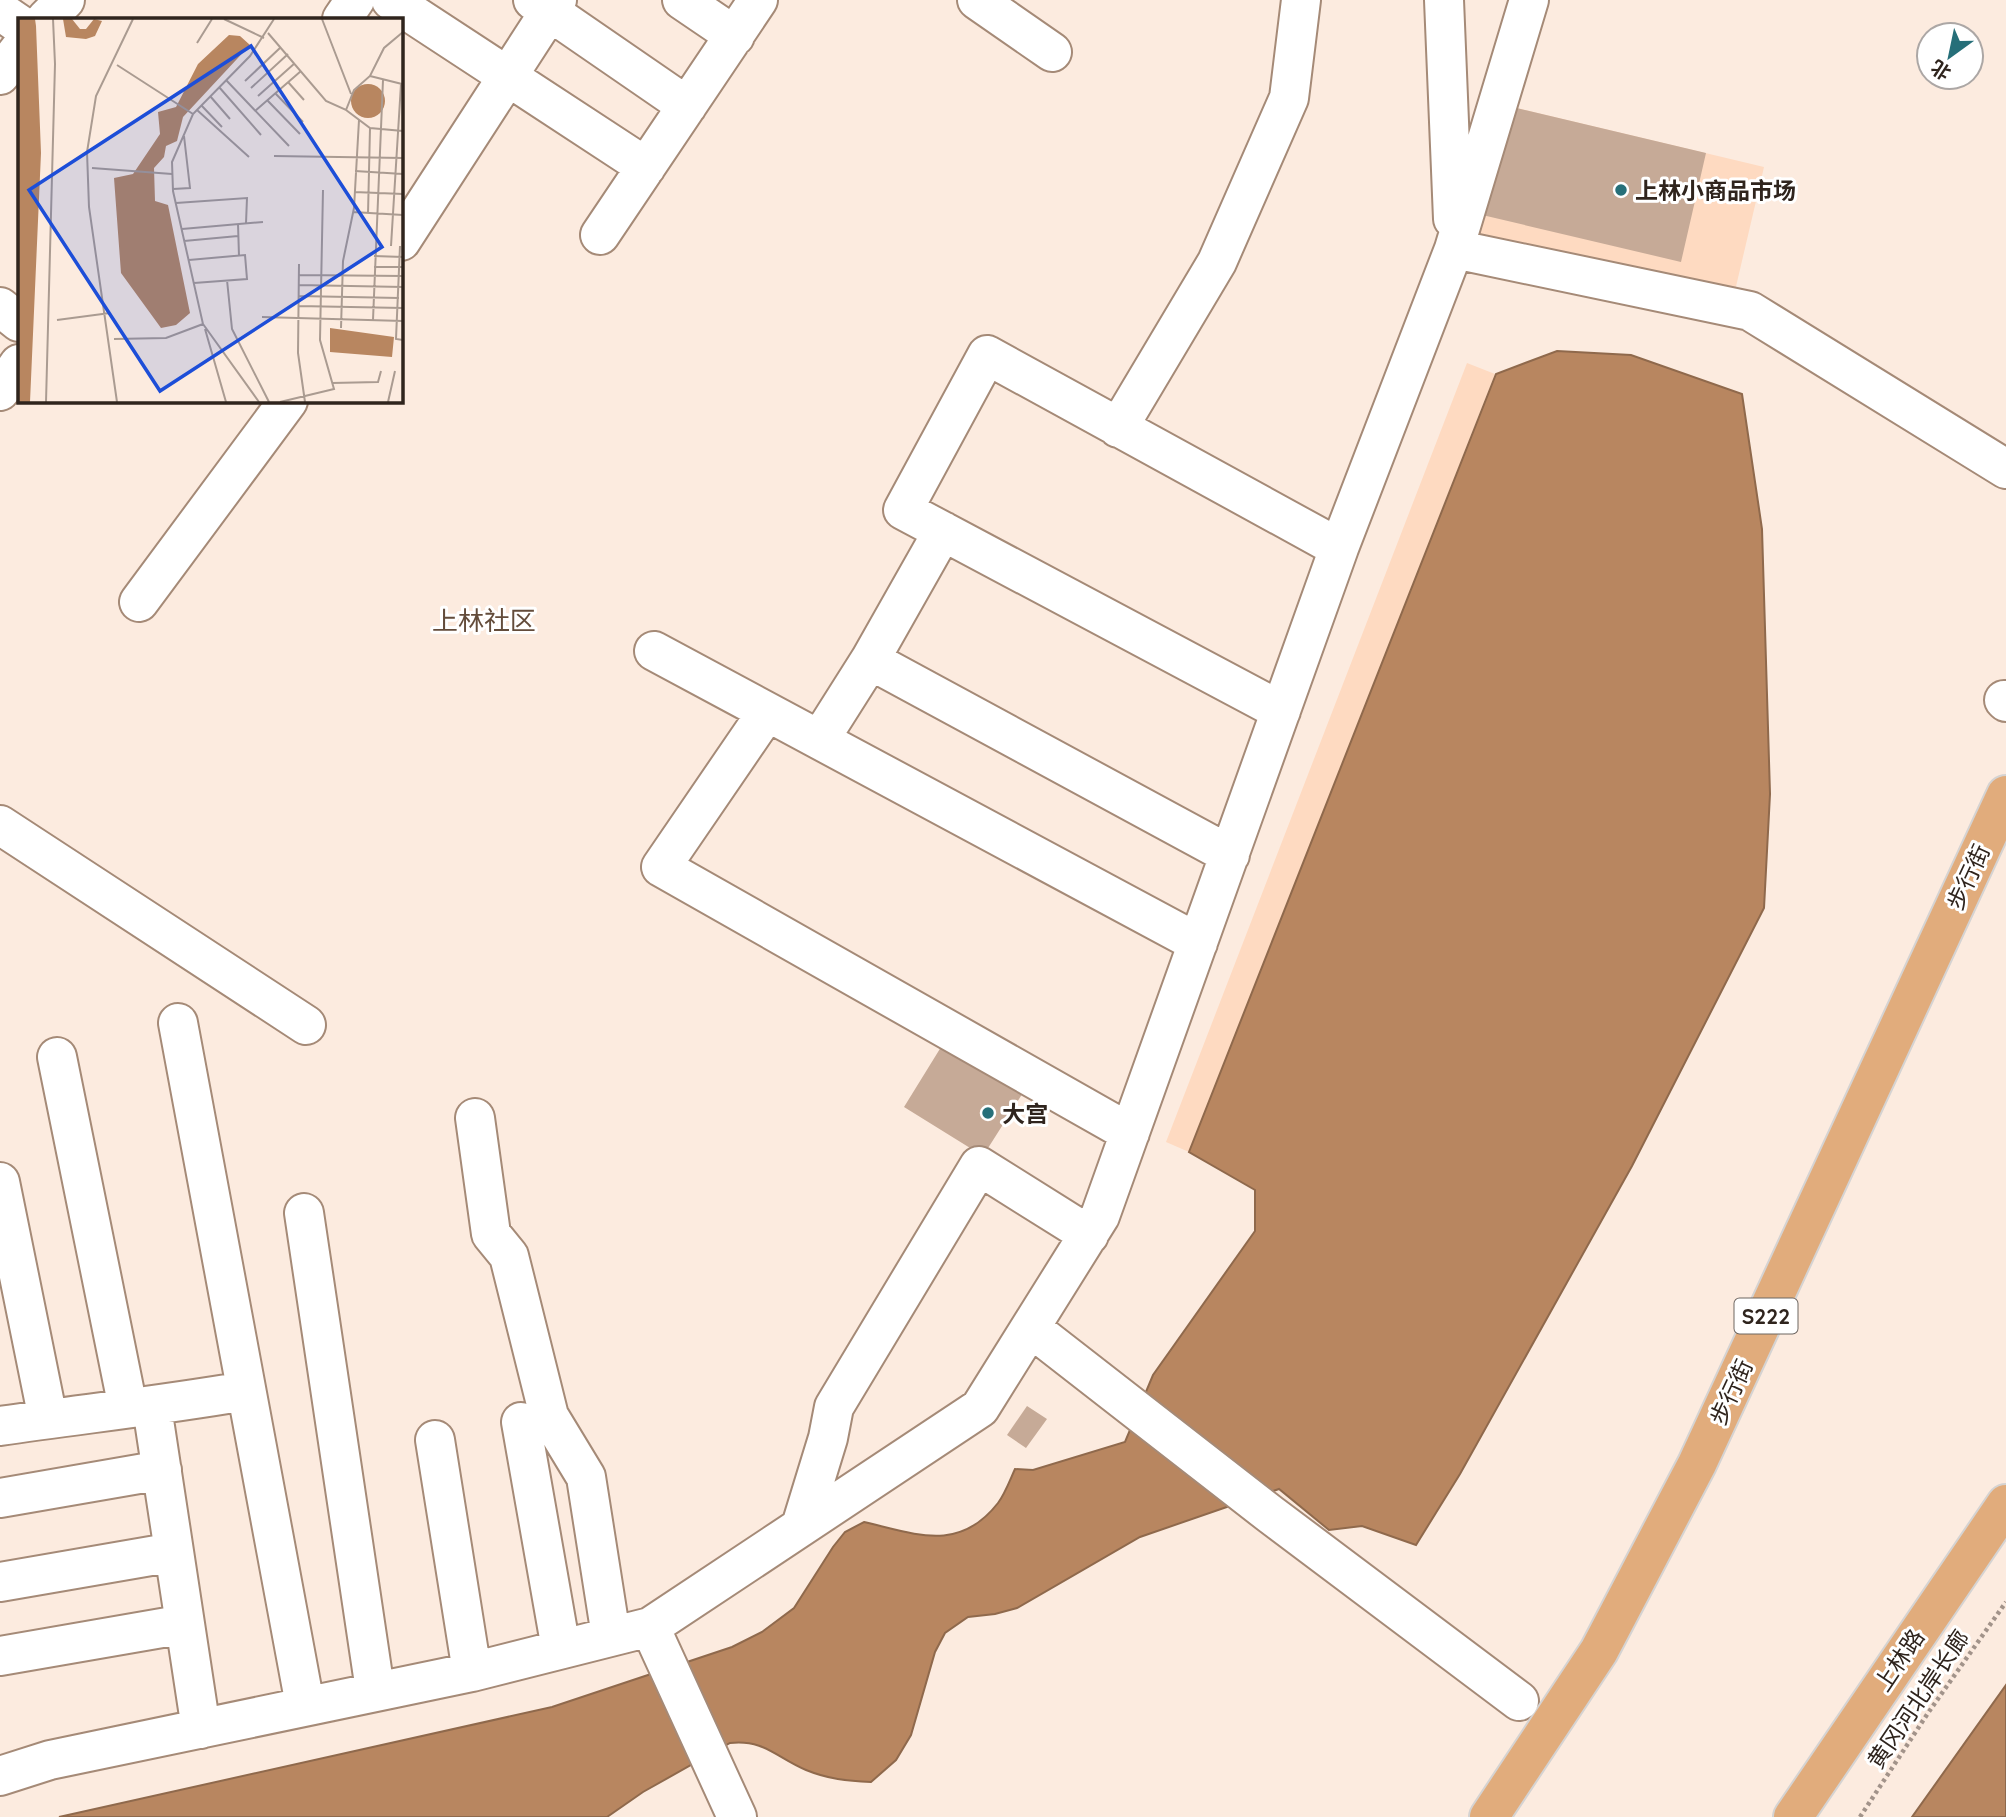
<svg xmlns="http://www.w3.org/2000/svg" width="2006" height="1817" viewBox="0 0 2006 1817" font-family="Quicksand,'Noto Sans SC',sans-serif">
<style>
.built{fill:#fedac1}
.water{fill:#b88660;stroke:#8f694c;stroke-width:2}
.building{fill:#c6aa97}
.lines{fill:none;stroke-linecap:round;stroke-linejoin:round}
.minor-casing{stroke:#a58a77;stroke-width:42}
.major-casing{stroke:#d5d3d2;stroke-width:42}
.path{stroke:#a2938a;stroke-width:4.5;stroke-dasharray:3.5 3.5;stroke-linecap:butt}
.minor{stroke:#fff;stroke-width:38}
.major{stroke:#e1ac7c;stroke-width:38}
.poi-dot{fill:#266f79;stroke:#fff;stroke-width:2.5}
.labels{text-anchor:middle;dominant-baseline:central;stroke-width:6;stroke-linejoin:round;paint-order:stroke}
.shield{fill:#fff;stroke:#6d6661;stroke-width:2}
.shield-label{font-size:21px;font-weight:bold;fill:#2f241d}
.poi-label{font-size:23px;font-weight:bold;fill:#2f241d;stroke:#fff;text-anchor:start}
.street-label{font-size:23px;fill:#2f241d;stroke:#fff}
.quarter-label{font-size:26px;fill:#634c3b;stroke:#fff}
.inset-road{fill:none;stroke:#aa9b91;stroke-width:2}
.view{fill:#1d4ed8;fill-opacity:0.15;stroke:#1d4ed8;stroke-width:3.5}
.inset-edge{fill:none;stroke:#2f241d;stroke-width:3.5}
</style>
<rect width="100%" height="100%" fill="#fcebdf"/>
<path class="built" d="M1504,105L1764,167L1734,295L1474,233Z
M1467,363L1495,374L1189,1152L1166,1142Z"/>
<path class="water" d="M1557,351L1631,355L1742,394L1762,529L1770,794L1764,908L1632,1166L1460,1474L1416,1545L1362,1526L1329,1530L1279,1489L1140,1537L1017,1608L995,1614L968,1617L945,1633L935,1652L911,1735L896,1760L871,1782C847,1781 828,1779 806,1770C777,1758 764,1739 730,1743L643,1792L607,1817H59L552,1707L732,1647L762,1632L794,1608L833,1547L845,1532L864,1522C916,1534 959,1553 998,1503C1005,1494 1010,1480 1015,1469L1033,1470L1125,1442L1153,1375L1255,1231V1190L1189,1152L1496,374Z
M2006,1685V1817H1912Z"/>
<path class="building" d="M1504,105L1706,153L1681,262L1478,214Z
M946,1039L1026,1088L983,1156L904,1107Z
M1027,1406L1047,1419L1026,1448L1007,1435Z"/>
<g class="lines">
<g class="minor-casing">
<path id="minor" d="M391,0L646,167
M533,0L687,106
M682,0L735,36
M977,0L1052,52
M1444,0L1453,219
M0,11L19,24
M46,19L65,0
M342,19L355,0
M0,75L19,50
M600,235L758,0
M401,241L557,0
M1454,249L1529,0
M0,307L19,322
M0,391L19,364
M1118,428L1217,262L1289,98L1301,0
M139,602L288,401
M654,651L1198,943
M870,660L1230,855
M2004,700L2006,702
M1281,711L903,510L987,355L1339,548
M767,712L661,867L1130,1133
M820,739L870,660L943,531
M0,825L306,1025
M178,1023L305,1705
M57,1057L128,1408
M475,1118L491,1234L509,1256L549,1416L586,1477L611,1636
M0,1182L48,1419
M304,1213L375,1690
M1031,1328L1270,1514L1519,1701
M152,1407L201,1729
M521,1422L561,1649
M0,1426C82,1414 164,1405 245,1391
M435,1440L472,1672
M0,1498L162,1470
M801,1526L828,1438L834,1407L979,1166L1089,1235
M0,1582L174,1552
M650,1627L737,1817
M0,1656L185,1624
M0,1776L50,1760L472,1672L650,1627L980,1408L1100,1216L1339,548L1454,249L1750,311L2006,469"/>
</g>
<g class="major-casing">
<path id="major" d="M1489,1817L1599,1651L1697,1464L2006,795
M1793,1817L2006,1504"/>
</g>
<path class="path" d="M1860,1817L1928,1713L2006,1602"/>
<use href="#minor" class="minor"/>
<use href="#major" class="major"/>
</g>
<g class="poi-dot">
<circle cx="1621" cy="190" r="7"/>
<circle cx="988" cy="1113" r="7"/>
</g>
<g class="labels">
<rect class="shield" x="1734.5" y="1298.5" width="63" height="35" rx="5"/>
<g class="shield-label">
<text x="1766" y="1316">S222</text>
</g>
<g class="poi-label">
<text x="1635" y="190">上林小商品市场</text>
<text x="1002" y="1113">大宫</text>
</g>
<g class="street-label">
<text transform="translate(1968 877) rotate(-65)">步行街</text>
<text transform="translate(1731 1392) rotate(-65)">步行街</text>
<text transform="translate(1899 1660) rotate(-56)">上林路</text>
<text transform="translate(1918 1699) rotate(-56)">黄冈河北岸长廊</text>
</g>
<g class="quarter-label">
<text x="484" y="620">上林社区</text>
</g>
</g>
<g transform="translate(18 18)">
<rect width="385" height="385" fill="#fcebdf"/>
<path d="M0,1H17L18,8L23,135L12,384H0ZM45,1H54L62,11H68L76,1L84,3L77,18L68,21L48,19ZM211,17L222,18L232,27L165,99L159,123L148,128L146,139L136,150L137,183L150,187L172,295L158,307L143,310L103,255L96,160L115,156L142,116L140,94L158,89L180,46ZM333 83a17 17 0 1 1 34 0a17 17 0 1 1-34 0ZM312,310L376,319L374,339L312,334Z" fill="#b88660"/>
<path class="inset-road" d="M206,1L246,20M304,1L333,76M250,15L308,83L328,92L336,72L352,58L366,30L385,14M179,25L194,1M99,47L175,96M352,58L384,66M208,62L271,128M227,63L263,29M270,64L286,82M201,69L243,117M233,70L270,36M257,75L285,104M192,78L212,101M240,78L277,45M249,82L282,116M183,87L204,109M179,92L231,139M328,92L352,110L385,113M237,93L283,53M256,138L385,140M74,150L154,156M337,153L385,156M155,171L172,170L166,118M336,174L385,176M158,185L229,180L228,205M335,194L385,197M350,196L352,110M220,206L221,238M164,211L245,204M166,223L220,218M373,228L383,66M382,228L378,321L385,322M356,238L385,239M171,242L227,237L229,261L176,265M281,246L280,335L287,384M356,249H385M281,257L385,258M209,262L214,311L251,384M280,267L385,269M280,278L381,280M280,288L385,290M244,299L385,303M39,302L92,295M355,302L365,62M185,306L241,384M323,310L325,243L336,190L341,102M187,311L208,384M96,321L148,320L185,306L155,173L154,144L175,96L232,38L256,1M314,365L360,364L363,353M28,384L37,46L35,1M99,384L71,189L69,134L78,78L115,1M262,384L316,371L302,322L305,172M370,384L377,353"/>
<path class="view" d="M233,28L364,229L142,373L11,172Z"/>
<rect width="385" height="385" class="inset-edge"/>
</g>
<g transform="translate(1950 56) rotate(213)"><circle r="33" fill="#ffffff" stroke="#aca7a5" stroke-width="2"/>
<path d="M0-5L12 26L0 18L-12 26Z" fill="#266f79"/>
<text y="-10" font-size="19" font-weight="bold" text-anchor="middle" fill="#2f241d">北</text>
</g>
</svg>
